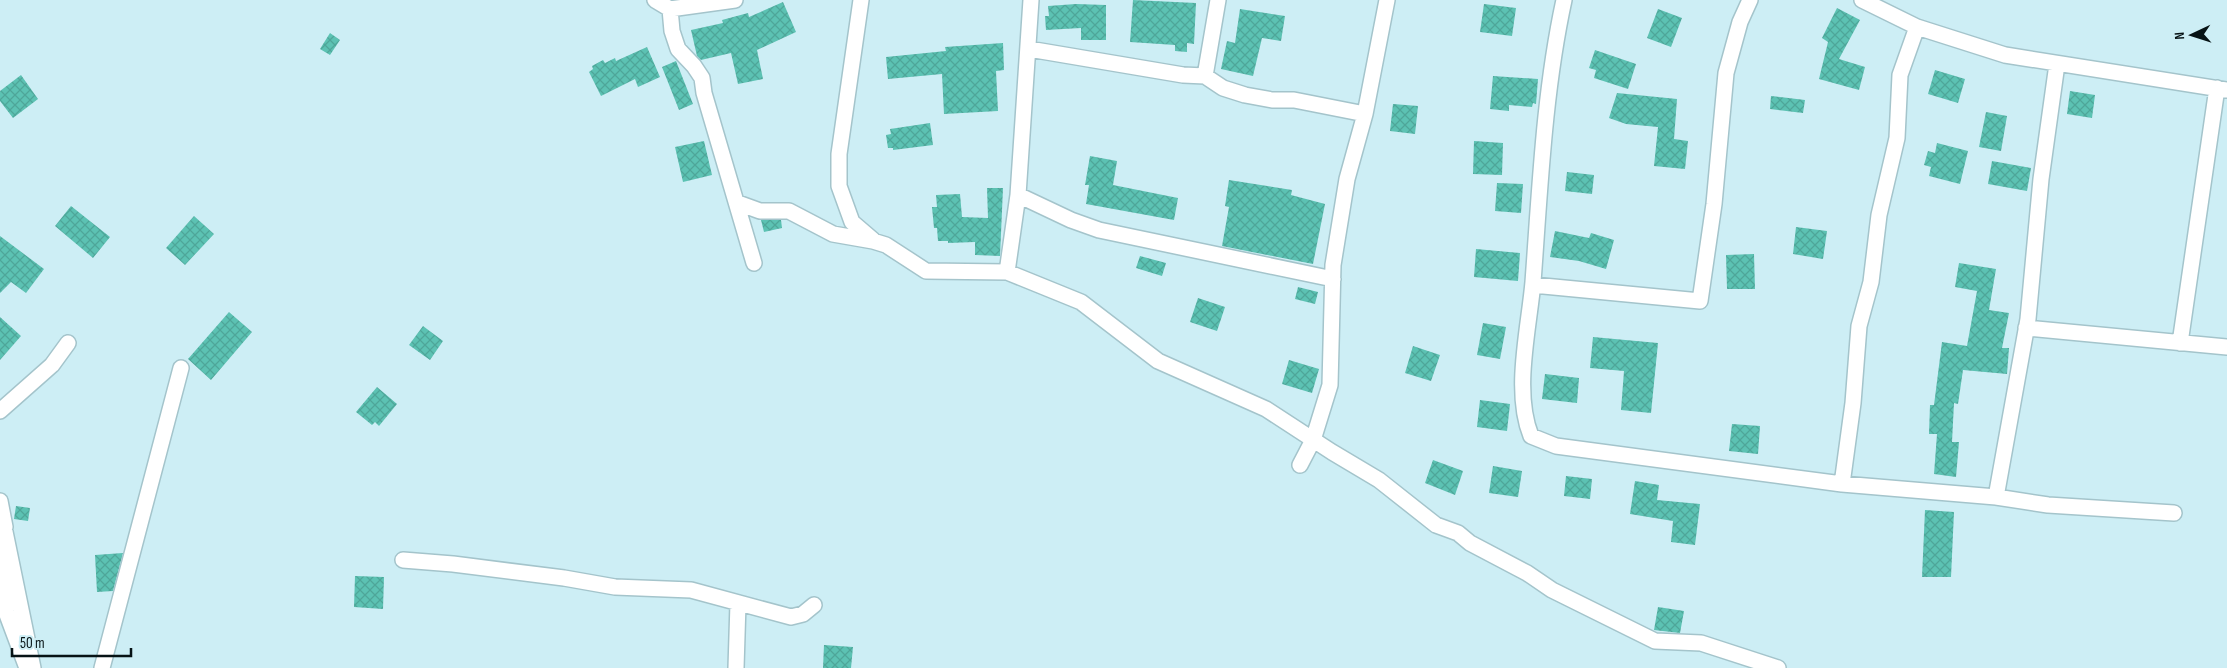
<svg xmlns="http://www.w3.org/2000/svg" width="2227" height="668" viewBox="0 0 2227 668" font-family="'Sofia Sans Condensed',sans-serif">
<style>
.building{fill:url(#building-cross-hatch)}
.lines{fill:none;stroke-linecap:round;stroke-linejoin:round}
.street-casing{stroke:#a4c4cb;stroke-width:18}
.street{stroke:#fff;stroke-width:15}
</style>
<defs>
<pattern id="building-cross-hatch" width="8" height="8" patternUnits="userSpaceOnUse" patternTransform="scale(1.25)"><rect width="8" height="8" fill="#5cc2b3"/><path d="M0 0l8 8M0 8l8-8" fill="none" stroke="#4ea699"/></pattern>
</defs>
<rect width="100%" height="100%" fill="#cdeef5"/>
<path class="building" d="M1133,0L1196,3L1194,44L1187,43V52L1175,51V45L1130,42Z
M783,2L796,32L757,50L763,79L738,84L731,53L701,60L697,56L691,30L723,23L722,20L748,13L749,17Z
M1076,4L1106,5V40H1081V28L1046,30L1045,16H1049L1048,6Z
M1484,4L1516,8L1512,36L1480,32Z
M1837,8L1860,20L1839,59L1865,67L1859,90L1819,79L1828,42L1822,38Z
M1240,9L1285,16L1281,41L1262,38L1253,76L1221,69L1227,41L1235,43Z
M1658,9L1682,18L1671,47L1647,38Z
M330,33L340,40L330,55L320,49Z
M1003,43L1004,70L996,71L998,111L944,114L942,74L888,79L886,57L946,51L945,47Z
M647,47L660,77L638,87L635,79L601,96L589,72L593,69L592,66L603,60L605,63L615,58L616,61Z
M1595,50L1636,64L1628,89L1594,78L1596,70L1589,68Z
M676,61L693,104L679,110L662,67Z
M1935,70L1965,79L1958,103L1928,94Z
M21,75L38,99L13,118L0,101V91Z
M1493,76L1538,79L1536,104L1533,103L1532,107L1509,105V111L1490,109Z
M2070,91L2095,95L2092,118L2067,114Z
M1617,93L1677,99L1674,139L1688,141L1685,169L1654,166L1658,127L1626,124L1609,118Z
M1771,96L1805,100L1803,113L1770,109Z
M1393,104L1418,106L1415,134L1390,131Z
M1986,112L2007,116L2001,151L1979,147Z
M930,123L933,145L893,150V148H888L886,135L891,134L890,129Z
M704,141L712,175L683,182L675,147Z
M1474,141L1503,143L1502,175L1473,174Z
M1937,143L1968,151L1960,184L1929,176L1931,167L1924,165L1928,151L1935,153Z
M1090,156L1117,161L1113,185L1178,198L1174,220L1086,204L1089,185H1085Z
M1992,161L2031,168L2027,191L1988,184Z
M1567,172L1594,175L1592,194L1565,191Z
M1229,180L1292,190L1291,195L1325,204L1313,264L1222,246L1229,207L1225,206Z
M1497,183L1523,184L1521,213L1495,211Z
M987,188H1003L1000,256L975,255V242L948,243V241H938L937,228H934L932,207H937L936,195L960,194L962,217L988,218Z
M71,206L110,237L93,258L55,226Z
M194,216L214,234L185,265L166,248Z
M761,220H781L782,228L764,232Z
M1796,227L1827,231L1823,259L1793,254Z
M1555,231L1589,238L1591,233L1614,240L1606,269L1579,261L1550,257Z
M0,236L44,269L26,293L11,282L0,293Z
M1476,249L1520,253L1518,281L1474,277Z
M1754,254L1755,289H1727L1726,255Z
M1140,256L1166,263L1162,276L1136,268Z
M1959,263L1996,269L1989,310L2009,313L2002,348H2009L2007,374L1963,370L1958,404L1954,403L1952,442H1959L1956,477L1934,474L1937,434H1929L1930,405H1934L1942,342L1967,346L1977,291L1955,287Z
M1298,287L1318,292L1315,304L1295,299Z
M1198,298L1225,307L1217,331L1190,322Z
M229,312L252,332L211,380L188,359Z
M0,317L21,336L0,360Z
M1483,323L1506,327L1500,359L1477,355Z
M423,326L443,341L430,360L409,345Z
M1593,337L1658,343L1651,413L1621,410L1624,371L1590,368Z
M1413,346L1440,355L1431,381L1405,373Z
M1289,360L1319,369L1312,393L1282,384Z
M1545,374L1579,378L1577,403L1542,399Z
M377,387L397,404L379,426L375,422L372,425L356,412Z
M1480,400L1510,404L1507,431L1477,427Z
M1732,424L1760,426L1758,454L1729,451Z
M1433,460L1463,471L1455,495L1425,483Z
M1493,466L1522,471L1518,497L1489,493Z
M1566,476L1592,479L1590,499L1564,496Z
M1635,481L1659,485L1657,500L1700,504L1695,545L1671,542L1673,521L1630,514Z
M16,506L30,508L28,521L14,519Z
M1925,510L1954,512L1951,577H1922Z
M123,553L113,591L97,592L95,555Z
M355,576L384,577L383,609L354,607Z
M1658,607L1684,611L1680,633L1654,630Z
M824,645L853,647L851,668H823Z"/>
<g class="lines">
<g class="street-casing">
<path id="street" d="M655,0L670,9L672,31L678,49L694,66L702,78L704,93L754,263
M861,0L839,154V186L852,222L873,240
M1564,0C1544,92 1540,188 1533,282C1529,328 1513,392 1531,436L1556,446L1842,484L1996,497L2048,505L2174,513
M1862,0L1917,27L2005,55L2227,90
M670,9L735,0
M1029,49L1183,75L1205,76L1223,88L1245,95L1272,100H1294L1365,114
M1205,76L1218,0
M1018,195L1071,220L1099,230L1333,279
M738,203L760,211H789L833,234L873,241L886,245L926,271L1007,272L1081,302L1158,361L1266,409L1332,452L1379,480L1436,525L1458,533L1470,543L1527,573L1552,590L1655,641L1701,643L1778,668
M1007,272L1018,195L1031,0
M1533,285L1700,301L1714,204L1726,73L1740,22L1750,0
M2026,328L2227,347
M2180,343L2217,88
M0,411L52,365L68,343
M1300,465L1313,440L1330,385L1333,265L1347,179L1365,114L1387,0
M1842,484L1853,403L1859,326L1871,282L1879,215L1897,138L1900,75L1917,27
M1996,497L2028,319L2041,179L2057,64
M0,501L5,527
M403,560L453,564L564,578L615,587L691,590L791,617L803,614L814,605
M27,668L6,612L2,517L33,668
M102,668L181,368
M736,668L738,603"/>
</g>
<use href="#street" class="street"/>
</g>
<g transform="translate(2192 35) rotate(266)" stroke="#cdeef5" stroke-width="4" paint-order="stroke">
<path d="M0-4L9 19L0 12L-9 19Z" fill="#071315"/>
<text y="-8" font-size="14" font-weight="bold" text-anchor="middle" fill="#071315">N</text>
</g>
<path d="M12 648v8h119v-8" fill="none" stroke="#071315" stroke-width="2.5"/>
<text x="20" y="648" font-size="15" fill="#071315" stroke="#cdeef5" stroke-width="4" paint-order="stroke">50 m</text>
</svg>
